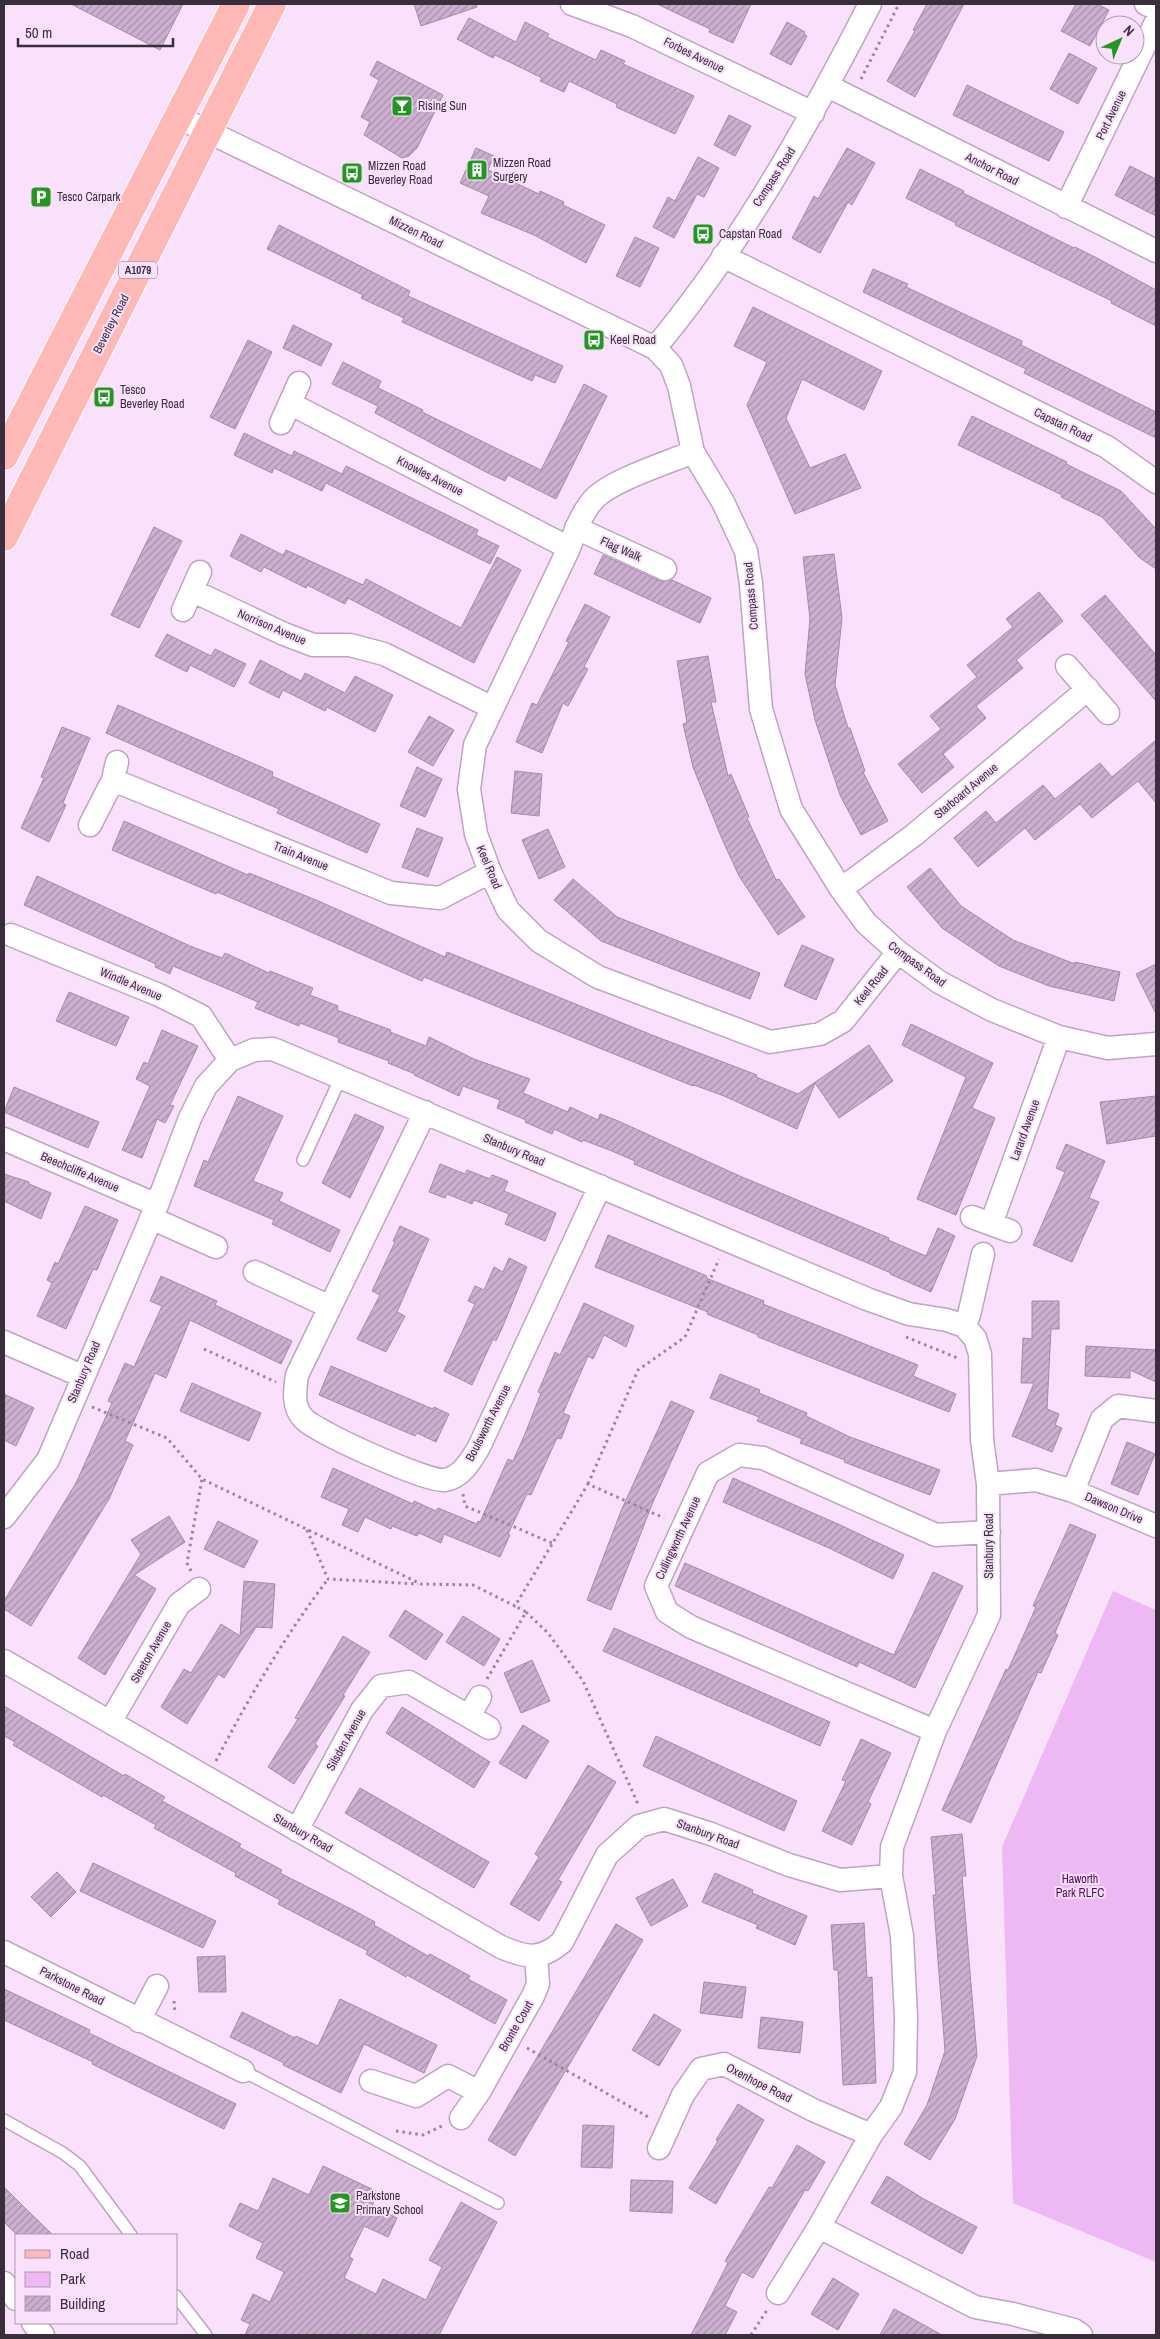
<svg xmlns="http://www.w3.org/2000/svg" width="1160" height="2339" viewBox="0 0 1160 2339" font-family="'Archivo Narrow',sans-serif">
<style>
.green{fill:#edb8f4}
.building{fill:url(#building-hatch);stroke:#a689a9}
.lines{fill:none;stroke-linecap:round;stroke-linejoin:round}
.service-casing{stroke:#c0a3c4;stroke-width:14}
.minor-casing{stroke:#c0a3c4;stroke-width:25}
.primary-casing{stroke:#fff;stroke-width:30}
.path{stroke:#98869a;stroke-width:3;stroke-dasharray:2.5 4;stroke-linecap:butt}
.service{stroke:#fff;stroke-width:11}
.minor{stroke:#fff;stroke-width:22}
.primary{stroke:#feb9b7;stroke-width:28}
.labels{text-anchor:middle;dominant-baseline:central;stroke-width:4;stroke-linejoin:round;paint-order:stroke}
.shield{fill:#f9e1fc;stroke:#736476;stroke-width:1}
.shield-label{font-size:11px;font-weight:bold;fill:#3a2e3c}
.street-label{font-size:12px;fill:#3a2e3c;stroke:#f9e1fc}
.poi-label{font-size:12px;fill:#3a2e3c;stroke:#f9e1fc;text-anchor:start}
.park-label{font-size:12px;fill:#560660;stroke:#f9e1fc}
</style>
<defs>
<pattern id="building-hatch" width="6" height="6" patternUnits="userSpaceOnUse" patternTransform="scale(1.25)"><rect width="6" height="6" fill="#cdb0d1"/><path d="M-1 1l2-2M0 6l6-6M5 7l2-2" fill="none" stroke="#a790ab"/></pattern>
</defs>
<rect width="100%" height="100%" fill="#f9e1fc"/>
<path class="green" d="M1113,1591L1156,1610V2262L1013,2203L1002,1847Z"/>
<path class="building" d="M71,4H183L160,50Z
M414,4H476L477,7L421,26Z
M657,4H751L733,43L709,32L710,29Z
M927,4H964L915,97L887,81L915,31L913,30Z
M1076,4H1097L1109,10L1090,46L1061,31Z
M469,18L516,42L525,22L549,34L547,37L596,60L601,50L625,61L623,64L694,96L675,134L616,107L617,104L569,81L564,92L540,81L542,78L495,55L493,58L457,39Z
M787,22L805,32L804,34L807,36L791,65L770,54Z
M1069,53L1097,68L1078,104L1050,89Z
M377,61L443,95L417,148L409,156L402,158L364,135L370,122L361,117L379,80L370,75Z
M967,85L1064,132L1049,161L953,115Z
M729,115L751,126L735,156L714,145Z
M476,148L494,156L488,170L539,194L540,191L564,202L563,205L605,225L586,263L534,235L481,213L489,196L460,183Z
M847,148L875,163L852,205L848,202L820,253L792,238L814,196L818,199Z
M698,157L719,168L704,197L697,194L674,238L653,227L668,197L675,201Z
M1130,166L1156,179V216L1115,195Z
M920,169L964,191L963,193L1074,248L1075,247L1097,258L1156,290V326L1111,303L1112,301L955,225L956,223L906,198Z
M279,225L410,291L408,296L563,366L555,383L535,375L532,381L455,346L402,322L404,318L361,298L363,295L267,249Z
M635,237L659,248L640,287L616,276Z
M873,269L908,284L906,287L1022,341L1021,345L1156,412V438L1024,373L1026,369L863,292Z
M753,307L882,371L864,410L802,379L786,418L810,468L845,454L861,488L795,514L747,405L767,362L734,346Z
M293,325L332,344L321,366L283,348Z
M248,340L272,352L235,429L210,417Z
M343,362L381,381L378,388L423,410L422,412L541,470L584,384L607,396L556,499L508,475L505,481L486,472L375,413L378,406L332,384Z
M972,416L1067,462L1066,464L1121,491L1156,529V569L1140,558L1102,517L1061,497L1062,495L958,445Z
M244,433L292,456L294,451L342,474L346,466L478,530L476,535L499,546L490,564L326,483L322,491L274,468L272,473L234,455Z
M154,527L182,541L139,628L111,615Z
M241,534L283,555L286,550L363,585L366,579L461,628L497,557L521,570L474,663L348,598L345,604L307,585L306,588L264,567L261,572L230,556Z
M834,554L842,618L835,685L848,728H850L865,771L863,772L888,821L861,835L840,795L815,720L805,674L810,619L803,557Z
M603,555L660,581L672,580L711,598L700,623L594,574Z
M1039,592L1063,621L1016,660L1023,668L976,706L986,718L943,754L954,767L922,793L898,764L941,729L930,716L977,677L967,665L1013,627L1006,619Z
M1105,595L1156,655V701L1081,615Z
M585,604L610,617L584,667L588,669L568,706L563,703L542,753L516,742L532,703L537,705L569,642L566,641Z
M167,634L211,656L215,649L246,664L234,687L190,665L187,672L155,656Z
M708,656L716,702H711L728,776L731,774L749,817L747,818L776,880L779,879L805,917L778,935L739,876L722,839L693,767L683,724L687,723L677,661Z
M260,660L301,681L305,673L345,693L355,676L393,695L375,732L327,707L325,711L283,690L279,698L249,683Z
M118,705L273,772L272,776L380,824L367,853L277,813L279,809L106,733Z
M429,716L454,730L433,766L408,752Z
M62,727L90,738L63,803L66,805L49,842L21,828L44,778L41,777Z
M1156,740V803L1138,781L1092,818L1080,804L1035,840L1025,828L978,867L954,838L986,811L996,823L1043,785L1055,799L1100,763L1112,777Z
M417,767L442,779L425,817L400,806Z
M515,771L542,774L539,816L511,813Z
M124,821L248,875L249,873L316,900L445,957L447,952L652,1035L757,1075L756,1077L798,1094L869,1045L893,1081L839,1118L815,1083L797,1129L724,1096L694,1085L693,1086L424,977L422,981L288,922L217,892L216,894L112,850Z
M417,828L443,838L428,877L402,867Z
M548,829L565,867L539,879L522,840Z
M930,868L961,906L1013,940L1075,964V962L1120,972L1114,1001L1049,986L999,966L942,928L907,887Z
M37,876L190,946L222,958L225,953L269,973L270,971L313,988L310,995L338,1006L337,1010L391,1030L390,1032L426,1046L429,1037L474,1059L530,1079L523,1093L568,1112L570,1107L598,1120L600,1114L616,1120L742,1177L889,1238L888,1240L926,1256L938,1228L955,1236L931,1292L890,1274L891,1273L634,1164L635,1161L612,1151L583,1140L582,1142L554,1129L552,1134L525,1122L526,1120L497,1108L500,1100L463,1086L459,1096L414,1075L415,1074L388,1063L389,1061L338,1042L339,1038L300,1023L299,1026L255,1008L258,1002L235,992L173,966L170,974L155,967L156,964L24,905Z
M573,879L617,917L760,973L750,999L601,941L554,900Z
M802,945L834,959L816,1000L784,986Z
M1156,964V1014L1136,974Z
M69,992L129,1017L116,1046L56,1021Z
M911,1024L993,1063L972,1108L995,1118L956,1215L917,1199L966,1077L902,1045Z
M162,1030L198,1046L170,1105L174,1106L165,1123L157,1119L142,1158L122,1150L150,1086L136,1079L144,1062L148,1064Z
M14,1087L99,1122L88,1148L4,1112Z
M238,1096L283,1116L253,1181L283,1193L279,1201L340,1230L330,1252L272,1224L274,1220L194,1186L204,1160L208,1162Z
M1156,1096V1136L1107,1144L1100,1102Z
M355,1114L384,1127L350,1198L322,1183Z
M1066,1144L1105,1161L1089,1198L1099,1202L1072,1262L1033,1245L1065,1172L1056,1168Z
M440,1164L465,1174L467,1170L490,1179L492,1175L508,1181L504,1191L556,1213L545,1241L505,1224L509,1214L474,1200L472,1204L447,1194L445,1198L429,1192Z
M4,1174L29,1182V1184L51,1193L41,1219L4,1201Z
M85,1206L118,1220L97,1270L93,1269L66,1329L37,1316L52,1283L47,1280L55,1262L58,1264Z
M400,1226L429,1239L397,1312L405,1316L386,1352L357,1339L380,1295L372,1291L395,1242L393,1241Z
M608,1235L707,1276L706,1278L764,1301L763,1304L918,1365L913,1376L956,1394L949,1412L758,1337V1335L707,1314L708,1312L595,1267Z
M509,1258L527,1267L503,1326L496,1341L493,1339L472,1385L444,1371L475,1304L468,1301L475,1286L484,1290L494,1267L503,1272Z
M161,1276L217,1301L215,1305L292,1341L281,1364L190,1320L166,1378L155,1373L125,1441L133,1445L109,1499L31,1626L4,1609V1601L76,1483L112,1403L108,1401L125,1363L134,1367L162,1306L150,1301Z
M1032,1301H1059V1329H1051L1047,1409L1059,1414L1055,1425L1062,1428L1052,1452L1012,1436L1034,1383H1021L1023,1338L1032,1339Z
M584,1303L634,1326L626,1347L604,1335L593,1359L588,1356L563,1413L570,1416L561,1439L557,1438L531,1495L527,1494L508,1534L510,1535L500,1557L444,1534L441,1543L419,1533L417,1536L392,1526L391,1529L365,1517L358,1532L342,1525L349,1509L321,1497L333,1468L413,1504L414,1501L436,1511L438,1508L477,1524L478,1521L480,1522L508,1459L513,1461L525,1434L541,1393L538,1392L555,1352L560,1355Z
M1086,1346L1156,1350V1382L1130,1370V1378L1085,1376Z
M331,1366L433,1409L434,1407L449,1414L436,1442L417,1433L415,1436L319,1395Z
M720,1374L760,1390L759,1393L807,1413L806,1416L850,1437L940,1470L930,1495L844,1462L845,1460L800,1443L802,1439L757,1421L759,1417L710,1398Z
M192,1383L261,1413L249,1441L180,1411Z
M4,1394L34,1408L16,1446L4,1440Z
M671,1401L694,1411L653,1502L611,1610L587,1600L621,1511Z
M1127,1442L1155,1454L1138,1495L1111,1484Z
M733,1478L838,1524L904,1555L893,1579L829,1548L723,1502Z
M169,1516L185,1542L134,1575L156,1589L105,1675L78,1658L141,1554L131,1540Z
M218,1521L258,1541L244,1568L204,1549Z
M1070,1524L1096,1535L1055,1633L1058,1635L1041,1673L1038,1672L971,1823L942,1810L1006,1669L1008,1670L1021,1641L1036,1607L1033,1606Z
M685,1563L894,1655L933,1572L963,1586L915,1688L859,1662L857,1667L675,1586Z
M244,1581L275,1584L272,1628L256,1627L224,1678L218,1674L187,1724L161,1707L184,1669L191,1673L221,1624L240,1636Z
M405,1610L443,1634L426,1660L389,1636Z
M463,1616L500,1639L484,1666L446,1642Z
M614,1628L830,1722L820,1746L603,1651Z
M343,1636L370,1652L343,1695L345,1696L315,1744L318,1746L294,1784L268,1767L298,1719L295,1718Z
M532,1660L550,1701L521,1713L504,1673Z
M4,1706L124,1776L125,1774L165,1797L162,1801L241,1844L239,1847L282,1870L280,1873L355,1911L375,1922L374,1925L428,1956L430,1954L470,1976L468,1979L507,2000L495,2024L407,1975L406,1977L366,1954L368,1951L278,1904L280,1900L235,1876L236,1873L154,1828L156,1825L103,1795L102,1797L13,1745L15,1742L4,1736Z
M402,1707L490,1762L474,1788L386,1733Z
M523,1725L549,1741L526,1779L499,1763Z
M656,1736L797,1801L784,1831L643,1766Z
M861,1739L891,1753L868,1802L871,1804L852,1845L822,1831L846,1781L842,1780Z
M588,1765L616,1782L558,1880L562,1882L539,1921L510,1904L539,1857L535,1854Z
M360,1788L489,1862L474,1888L345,1813Z
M962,1834L966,1876H962L977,2056L955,2119L930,2160L904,2144L927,2105L945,2051L933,1895H936L931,1837Z
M93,1863L216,1921L203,1948L80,1891Z
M57,1872L76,1892L51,1917L31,1897Z
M715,1873L753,1890L752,1893L807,1916L795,1945L756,1928L758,1925L702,1902Z
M673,1879L688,1906L651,1926L636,1898Z
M864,1923L867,1978L872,1977L876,2083L843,2085L838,1970H834L831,1925Z
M616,1924L643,1940L515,2156L488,2140Z
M225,1956L226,1992H199L197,1957Z
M704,1982L746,1987L742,2018L700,2013Z
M4,1989L90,2030L89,2033L236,2104L224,2129L92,2064L93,2062L4,2020Z
M340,1999L437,2045L424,2073L364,2044L341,2093L283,2065L284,2063L230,2037L242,2012L295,2038L296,2036L318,2046Z
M654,2014L681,2030L659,2066L632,2050Z
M761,2017L803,2022L800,2053L758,2048Z
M738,2104L764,2120L716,2204L689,2188L718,2141L716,2140Z
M583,2125L614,2126L612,2168L581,2167Z
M797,2145L825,2162L808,2191L805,2190L753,2278L742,2272L725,2306L737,2312L725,2335H691L728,2263L725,2261L769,2187L772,2188Z
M323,2166L378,2192L372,2206L397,2218L388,2237L364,2226L349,2257L353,2259L344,2278L376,2294L383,2279L426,2300L442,2267L429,2260L461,2202L497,2222L439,2335H245L250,2324L241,2320L253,2294L270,2302L284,2272L256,2258L263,2243L229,2226L240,2203L258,2211L273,2178L309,2195Z
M887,2176L922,2198L977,2227L962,2254L871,2203Z
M631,2180L673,2181L672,2213L630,2211Z
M4,2187L24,2207L53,2235H17L4,2222Z
M833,2278L859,2294L838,2330L811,2314Z
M894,2309L913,2319L942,2335H880Z"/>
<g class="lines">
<g class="service-casing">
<path id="service" d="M303,1160L341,1077
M243,2071L498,2203
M4,2120L63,2153L80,2166L131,2235
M176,2296L206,2335"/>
</g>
<g class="minor-casing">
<path id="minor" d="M572,4L632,26L813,113
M1146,4L1156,8
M828,86L1156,251
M178,117L655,348L671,365L679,386L693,452L723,502L746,551L751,584L761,709L791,809L841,889L866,923L898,952L939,982L992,1010L1059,1037L1108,1048L1156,1044
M1066,207L1156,22
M723,256L1107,447L1156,482
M655,348C741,245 809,123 870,4
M291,404L569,548
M281,423L299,383
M693,452C667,463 612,480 594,499C582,512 575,531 569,548L475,745L469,789L476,834L490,872L508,910L539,941L598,977L770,1042L820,1034L843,1021L898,952
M576,528L665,569
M193,591L284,634L313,645H350L384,654L491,707
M183,610L200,572
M1067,666L1108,713
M113,780L391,893L440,898L490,872
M90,825L113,780L117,762
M841,889L914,835L1088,689
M11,935L159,995L201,1016L230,1060
M425,1112L297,1375C295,1389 292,1406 303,1418C315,1432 429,1483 445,1480C462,1477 471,1460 479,1447L600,1186
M4,1139L157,1205
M972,1217L1010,1231
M151,1218L216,1247
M991,1224L1059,1037
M255,1272L330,1307
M964,1326L969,1315L983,1254
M4,1342L82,1376
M988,1484L1036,1480L1073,1491L1102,1419L1118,1406L1156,1411
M1073,1491L1156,1526
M4,1517L48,1460L157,1205L190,1118L206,1086L230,1060L254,1050L273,1049L867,1299L909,1314L947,1320L964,1326L975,1338L980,1354L982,1440L988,1484L989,1615L935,1731L892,1847L891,1876L840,1880L789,1865L711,1834L664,1819L639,1826L607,1855L562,1942C540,1961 527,1958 501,1947L4,1661
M469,1716L480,1697
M110,1722L179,1604L199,1589
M935,1731L691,1627L667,1612L656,1586L708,1473L739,1455L763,1458L936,1535L989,1532
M297,1830L362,1710L381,1686L409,1682L489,1728
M4,1952L243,2071
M139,2021L157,1986
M371,2081L416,2096L448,2076L479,2092
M461,2118L479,2092L533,1996L538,1984L536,1956
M659,2148L683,2095L701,2069L724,2064L813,2110L871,2135
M819,2227L975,2307L1013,2314L1074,2330L1081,2335
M4,2283L16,2299
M778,2293L819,2227L871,2135L891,2107L905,2072L906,2017L902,1936L891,1876
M33,2323L43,2335"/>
</g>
<g class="primary-casing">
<path id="primary" d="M4,456L236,4
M4,537L272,4"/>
</g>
<path class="path" d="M861,79L899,4
M906,1337L960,1359
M204,1349L276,1382
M92,1407L167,1438L202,1479L421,1584L473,1585L515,1606L588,1484L664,1518
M588,1484L638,1370L685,1337L719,1259
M463,1494L465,1506L552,1543
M307,1530L328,1579L418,1584
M191,1571L187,1563L202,1479
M526,1612L548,1633L583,1681L638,1804
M487,1679L526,1612L515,1606
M216,1761C249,1697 285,1636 328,1579
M174,2001L175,2014
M527,2048L650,2118
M396,2131L423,2135L442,2126
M751,2335L767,2310"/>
<use href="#service" class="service"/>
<use href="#minor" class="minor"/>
<use href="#primary" class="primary"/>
</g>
<defs>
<g id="bar-square" transform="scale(1.125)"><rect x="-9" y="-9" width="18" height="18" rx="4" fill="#269623" stroke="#f9e1fc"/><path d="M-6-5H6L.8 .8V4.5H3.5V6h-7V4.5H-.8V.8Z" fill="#fff"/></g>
<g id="building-square" transform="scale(1.125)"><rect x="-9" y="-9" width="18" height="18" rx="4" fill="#269623" stroke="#f9e1fc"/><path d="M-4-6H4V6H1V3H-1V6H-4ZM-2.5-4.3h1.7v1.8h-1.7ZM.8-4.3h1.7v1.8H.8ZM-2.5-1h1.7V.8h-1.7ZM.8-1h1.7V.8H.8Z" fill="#fff"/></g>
<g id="bus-square" transform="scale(1.125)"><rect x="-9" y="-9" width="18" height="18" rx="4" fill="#269623" stroke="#f9e1fc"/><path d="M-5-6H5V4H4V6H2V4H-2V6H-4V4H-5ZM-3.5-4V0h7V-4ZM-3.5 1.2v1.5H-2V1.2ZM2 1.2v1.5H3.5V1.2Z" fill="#fff"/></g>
<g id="parking-square" transform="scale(1.125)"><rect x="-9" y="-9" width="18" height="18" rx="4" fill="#269623" stroke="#f9e1fc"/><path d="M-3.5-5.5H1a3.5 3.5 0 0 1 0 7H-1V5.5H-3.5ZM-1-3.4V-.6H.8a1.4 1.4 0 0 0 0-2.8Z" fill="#fff"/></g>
<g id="school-square" transform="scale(1.125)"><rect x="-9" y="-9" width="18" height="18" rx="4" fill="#269623" stroke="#f9e1fc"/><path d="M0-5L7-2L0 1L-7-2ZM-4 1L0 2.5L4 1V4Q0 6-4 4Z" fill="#fff"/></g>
</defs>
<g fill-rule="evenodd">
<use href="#bar-square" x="402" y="106"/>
<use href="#building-square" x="477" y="170"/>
<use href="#bus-square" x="352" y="173"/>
<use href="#parking-square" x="41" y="197"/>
<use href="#bus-square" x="703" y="234"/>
<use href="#bus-square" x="594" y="340"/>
<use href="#bus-square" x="104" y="397"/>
<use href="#school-square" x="340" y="2203"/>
</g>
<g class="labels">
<rect class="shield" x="119" y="261.5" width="38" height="17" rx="4"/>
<g class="shield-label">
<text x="138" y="270">A1079</text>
</g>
<g class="street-label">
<text transform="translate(694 55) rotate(26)">Forbes Avenue</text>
<text transform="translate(1111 115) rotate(-64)">Port Avenue</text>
<text transform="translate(992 169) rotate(27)">Anchor Road</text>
<text transform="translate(774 177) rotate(-57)">Compass Road</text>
<text transform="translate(416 232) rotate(26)">Mizzen Road</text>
<text transform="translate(111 324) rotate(-63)">Beverley Road</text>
<text transform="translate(1063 425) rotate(26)">Capstan Road</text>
<text transform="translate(430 476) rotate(27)">Knowles Avenue</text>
<text transform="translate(621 549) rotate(24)">Flag Walk</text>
<text transform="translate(751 596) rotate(-95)">Compass Road</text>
<text transform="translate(272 627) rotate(23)">Norrison Avenue</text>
<text transform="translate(966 791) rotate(-40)">Starboard Avenue</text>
<text transform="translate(301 856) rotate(22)">Train Avenue</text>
<text transform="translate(489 867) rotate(67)">Keel Road</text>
<text transform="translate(917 964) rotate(36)">Compass Road</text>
<text transform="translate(131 984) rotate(23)">Windle Avenue</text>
<text transform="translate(871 986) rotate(-51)">Keel Road</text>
<text transform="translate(1025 1130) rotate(-70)">Larard Avenue</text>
<text transform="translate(514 1150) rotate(23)">Stanbury Road</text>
<text transform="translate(80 1172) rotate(23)">Beechcliffe Avenue</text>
<text transform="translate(84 1372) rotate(-67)">Stanbury Road</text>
<text transform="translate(488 1423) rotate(-63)">Boulsworth Avenue</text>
<text transform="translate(1114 1508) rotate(23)">Dawson Drive</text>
<text transform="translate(678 1538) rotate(-65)">Cullingworth Avenue</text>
<text transform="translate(989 1546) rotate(-90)">Stanbury Road</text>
<text transform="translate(151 1652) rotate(-60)">Steeton Avenue</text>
<text transform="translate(346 1740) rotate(-61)">Silsden Avenue</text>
<text transform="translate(303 1833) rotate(30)">Stanbury Road</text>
<text transform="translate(708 1834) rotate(20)">Stanbury Road</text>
<text transform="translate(72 1986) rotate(27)">Parkstone Road</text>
<text transform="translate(516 2026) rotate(-60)">Bronte Court</text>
<text transform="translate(759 2083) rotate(27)">Oxenhope Road</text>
</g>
<g class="poi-label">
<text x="418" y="106">Rising Sun</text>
<text x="493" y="163">Mizzen Road<tspan x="493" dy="14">Surgery</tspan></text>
<text x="368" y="166">Mizzen Road<tspan x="368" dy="14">Beverley Road</tspan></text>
<text x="57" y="197">Tesco Carpark</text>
<text x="719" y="234">Capstan Road</text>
<text x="610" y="340">Keel Road</text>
<text x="120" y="390">Tesco<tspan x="120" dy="14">Beverley Road</tspan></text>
<text x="356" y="2196">Parkstone<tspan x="356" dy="14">Primary School</tspan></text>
</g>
<g class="park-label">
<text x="1080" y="1879">Haworth<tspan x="1080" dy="14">Park RLFC</tspan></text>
</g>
</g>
<rect width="1160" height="2339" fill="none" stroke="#3a2e3c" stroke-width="10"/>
<rect x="15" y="2234" width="162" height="90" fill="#f9e1fc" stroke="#ad99af"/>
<rect x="25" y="2250" width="25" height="8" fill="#feb9b7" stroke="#ad99af"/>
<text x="60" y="2259" font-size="15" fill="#3a2e3c">Road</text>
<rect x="25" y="2272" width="25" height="15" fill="#edb8f4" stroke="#ad99af"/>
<text x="60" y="2284" font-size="15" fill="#3a2e3c">Park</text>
<rect x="25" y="2296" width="25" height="15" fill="url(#building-hatch)" stroke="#ad99af"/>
<text x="60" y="2309" font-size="15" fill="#3a2e3c">Building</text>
<g transform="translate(1120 40) rotate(44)"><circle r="24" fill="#f9e1fc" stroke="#ad99af"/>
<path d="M0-4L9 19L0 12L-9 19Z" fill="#269623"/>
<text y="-8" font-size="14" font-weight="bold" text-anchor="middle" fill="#3a2e3c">N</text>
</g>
<path d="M18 38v8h155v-8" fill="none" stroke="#3a2e3c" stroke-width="2.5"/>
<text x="25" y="38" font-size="15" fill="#3a2e3c" stroke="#f9e1fc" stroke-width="4" paint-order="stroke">50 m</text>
</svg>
